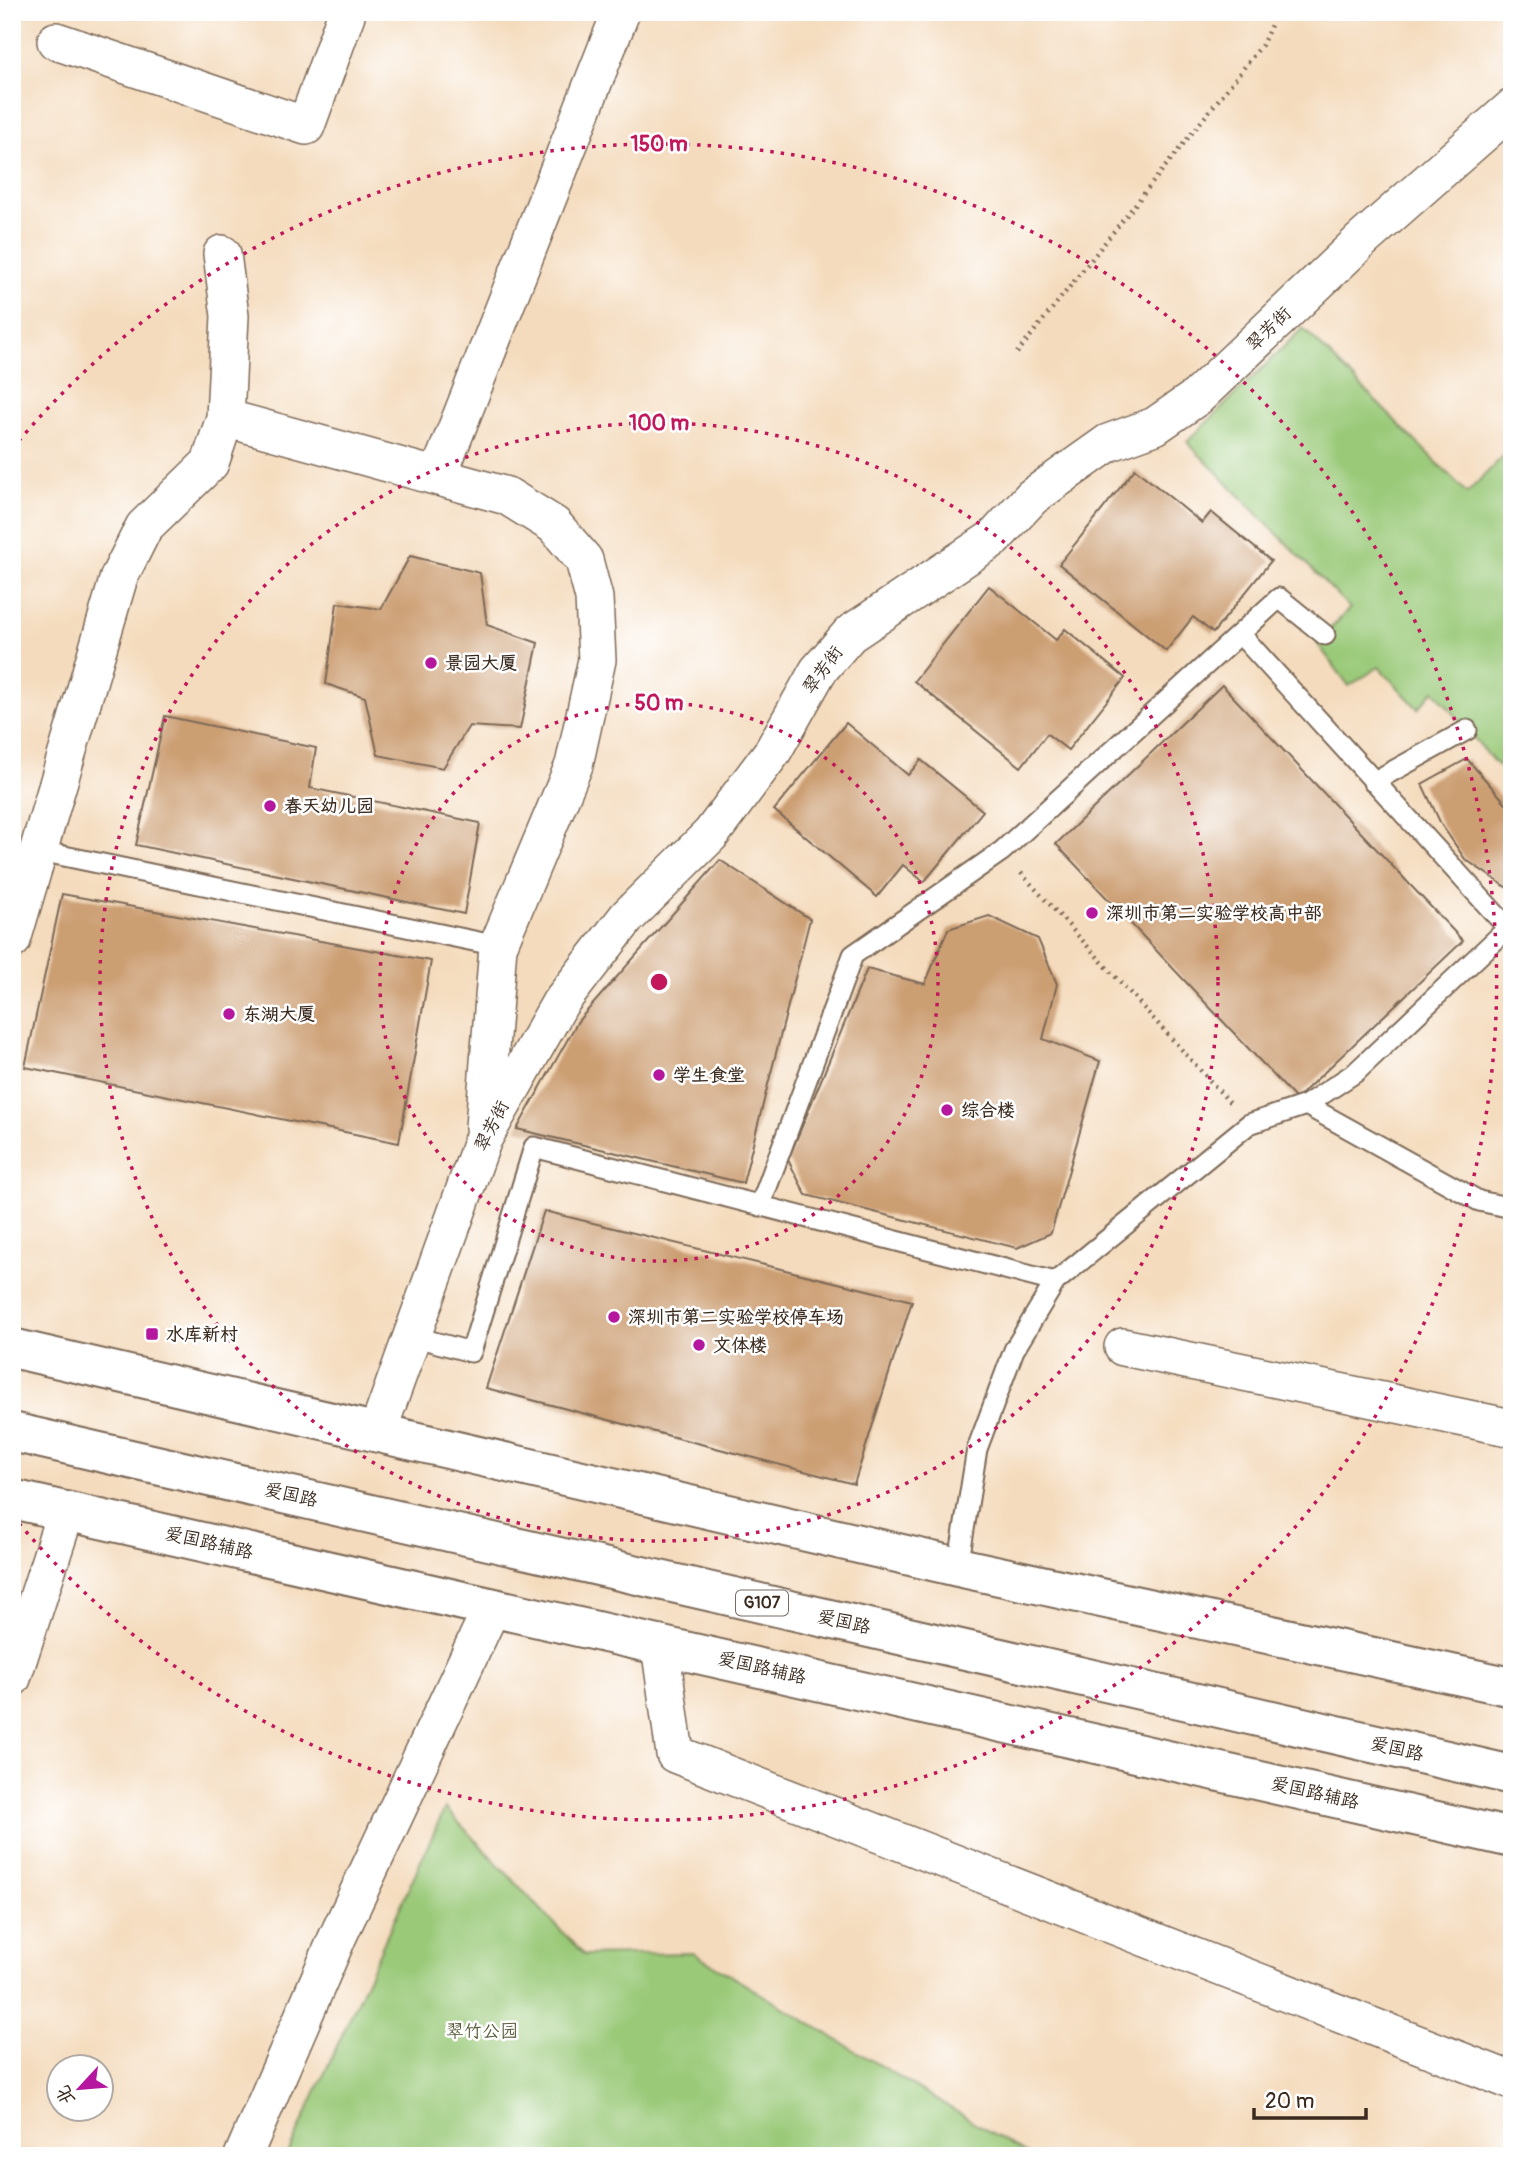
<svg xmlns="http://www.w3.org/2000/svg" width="1524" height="2168" viewBox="0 0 1524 2168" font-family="Pangolin,'LXGW WenKai TC',sans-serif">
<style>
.green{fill:#9ac978;stroke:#6a7a4b;stroke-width:2}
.building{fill:#cc9f73}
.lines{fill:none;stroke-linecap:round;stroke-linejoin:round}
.service-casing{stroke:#7c6856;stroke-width:23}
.minor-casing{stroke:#7c6856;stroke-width:40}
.primary-casing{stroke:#7c6856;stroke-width:42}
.trunk-casing{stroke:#7c6856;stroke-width:42}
.path{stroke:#7c6856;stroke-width:4.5;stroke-dasharray:2 5;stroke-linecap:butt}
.service{stroke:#fff;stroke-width:19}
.minor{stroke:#fff;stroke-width:37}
.primary{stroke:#fff;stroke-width:38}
.trunk{stroke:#fff;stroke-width:38}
.ring{fill:none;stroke:#c2185b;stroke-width:3.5;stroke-dasharray:3.5 7}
.poi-dot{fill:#b5179e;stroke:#fff;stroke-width:2.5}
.labels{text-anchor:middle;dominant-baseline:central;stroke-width:5;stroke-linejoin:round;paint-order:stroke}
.shield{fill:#fff;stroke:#766a62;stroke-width:2}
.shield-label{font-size:16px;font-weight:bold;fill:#3b2a1e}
.street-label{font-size:18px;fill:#3b2a1e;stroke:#fff}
.poi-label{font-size:18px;font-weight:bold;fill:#3b2a1e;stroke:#fff;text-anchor:start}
.park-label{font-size:18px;fill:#585a39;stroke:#fff}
.centre{fill:#c2185b;stroke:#fff;stroke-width:3.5}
.ring-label{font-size:21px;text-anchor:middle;font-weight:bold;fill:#c2185b;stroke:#fff;stroke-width:5;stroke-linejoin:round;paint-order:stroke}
</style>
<rect width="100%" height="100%" fill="#fff"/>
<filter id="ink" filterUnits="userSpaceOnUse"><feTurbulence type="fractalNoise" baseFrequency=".0143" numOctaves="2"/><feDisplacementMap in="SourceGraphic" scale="14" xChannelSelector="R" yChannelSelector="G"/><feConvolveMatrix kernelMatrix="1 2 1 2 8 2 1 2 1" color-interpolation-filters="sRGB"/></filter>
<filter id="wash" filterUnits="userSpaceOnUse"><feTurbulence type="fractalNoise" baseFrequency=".00686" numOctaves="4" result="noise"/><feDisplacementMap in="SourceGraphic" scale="28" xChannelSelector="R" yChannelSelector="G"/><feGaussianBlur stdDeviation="1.57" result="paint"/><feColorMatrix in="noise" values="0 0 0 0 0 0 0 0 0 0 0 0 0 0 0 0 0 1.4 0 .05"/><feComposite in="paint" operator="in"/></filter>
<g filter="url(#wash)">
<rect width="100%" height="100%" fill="#f4dbbd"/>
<path class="green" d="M1303,328L1467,493L1512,447V777L1495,763L1434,690L1418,709L1379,667L1349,686L1317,643L1350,608L1187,442Z
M445,1808L584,1955L693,1953L1030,2156H287Z"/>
<g id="blocks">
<path class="building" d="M1135,469L1202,523L1211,512L1271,561L1213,633L1193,617L1166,651L1059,564Z
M410,556L480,573L487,625L538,643L520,729L469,726L443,768L378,755L365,697L326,684L337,603L381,609Z
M989,586L1056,640L1065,629L1125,678L1068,750L1047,734L1021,767L914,681Z
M1222,685L1463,941L1296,1099L1056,844Z
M165,716L316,748L310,788L480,823L464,914L136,845Z
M846,723L908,775L921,760L983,811L924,882L903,865L877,897L774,810Z
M1467,759L1512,810V891L1465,859L1441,824L1422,784Z
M720,860L810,919L743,1183L517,1129L578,1021Z
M62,894L431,961L399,1143L25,1067Z
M989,916L1038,939L1057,984L1043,1039L1100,1061L1051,1233L1017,1248L806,1195L788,1160L867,969L925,984L948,929Z
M544,1211L912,1301L854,1484L486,1388Z"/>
</g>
</g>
<g filter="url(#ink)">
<use href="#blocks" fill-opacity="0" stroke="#7c6856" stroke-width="2"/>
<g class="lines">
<g class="service-casing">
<path id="service" d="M1373,782L1467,730
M40,851L498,946
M1306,1105L1479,1201L1512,1208
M760,1206L853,955L1002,851L1279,598L1325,635
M412,1336L471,1352L534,1147L1055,1282
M958,1567L977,1449L1014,1350L1055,1282L1249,1124L1306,1105L1356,1072L1508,928L1241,635"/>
</g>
<g class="minor-casing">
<path id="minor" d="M56,41L306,126L347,12
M225,418L507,496L554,525L584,560L594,598L597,660L574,765L498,946L484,1127
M438,476L621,12
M12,940L119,577L144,527L210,463L225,418L230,316L222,254
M1123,1347L1512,1428
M377,1433L483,1139L560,1003L627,917L711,834L773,751L818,671L850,634L994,538L1032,497L1108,443L1155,426L1197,397L1362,240L1512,108
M660,1645L675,1754L1512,2081
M12,1678L66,1511
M243,2156L338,1936L492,1607"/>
</g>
<g class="primary-casing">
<path id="primary" d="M12,1499L1512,1838"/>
</g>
<g class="trunk-casing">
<path id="trunk" d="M12,1348L958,1567L1512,1687
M12,1432L1512,1775"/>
</g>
<path class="path" d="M1017,353L1262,45L1277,12
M1021,873L1232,1105"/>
<use href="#service" class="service"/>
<use href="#minor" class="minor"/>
<use href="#primary" class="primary"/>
<use href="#trunk" class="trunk"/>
</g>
</g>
<g class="ring">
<circle cx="659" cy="982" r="279"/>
<circle cx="659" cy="982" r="559"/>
<path d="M12 449A838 838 0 1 1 12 1515"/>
</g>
<g class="poi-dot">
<circle cx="431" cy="663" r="7"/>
<circle cx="270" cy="806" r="7"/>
<circle cx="1092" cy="913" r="7"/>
<circle cx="229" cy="1014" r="7"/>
<circle cx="659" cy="1075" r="7"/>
<circle cx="947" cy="1110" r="7"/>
<circle cx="614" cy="1317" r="7"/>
<rect x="145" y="1327" width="14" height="14" rx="3.5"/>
<circle cx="699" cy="1345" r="7"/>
</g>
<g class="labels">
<rect class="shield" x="736" y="1590.5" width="52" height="25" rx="5"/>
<g class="shield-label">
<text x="762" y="1603">G107</text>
</g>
<g class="street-label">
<text transform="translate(1269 329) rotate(-44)">翠芳街</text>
<text transform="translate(823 670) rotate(-54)">翠芳街</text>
<text transform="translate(492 1126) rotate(-63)">翠芳街</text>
<text transform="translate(291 1495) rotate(13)">爱国路</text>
<text transform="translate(209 1543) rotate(13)">爱国路辅路</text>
<text transform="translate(844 1622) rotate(13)">爱国路</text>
<text transform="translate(762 1668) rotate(13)">爱国路辅路</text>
<text transform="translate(1397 1749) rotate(13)">爱国路</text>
<text transform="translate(1315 1793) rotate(13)">爱国路辅路</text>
</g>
<g class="poi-label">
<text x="445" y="663">景园大厦</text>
<text x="284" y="806">春天幼儿园</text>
<text x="1106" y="913">深圳市第二实验学校高中部</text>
<text x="243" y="1014">东湖大厦</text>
<text x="673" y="1075">学生食堂</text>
<text x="961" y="1110">综合楼</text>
<text x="628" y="1317">深圳市第二实验学校停车场</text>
<text x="166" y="1334">水库新村</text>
<text x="713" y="1345">文体楼</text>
</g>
<g class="park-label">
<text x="482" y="2031">翠竹公园</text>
</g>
</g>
<circle cx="659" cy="982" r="10" class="centre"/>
<g class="ring-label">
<text x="659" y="151">150 m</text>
<text x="659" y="430">100 m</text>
<text x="659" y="710">50 m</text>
</g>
<rect width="1524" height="2168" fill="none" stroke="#fff" stroke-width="42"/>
<g transform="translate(80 2088) rotate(244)"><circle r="33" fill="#ffffff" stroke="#b1aaa5" stroke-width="2"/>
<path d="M0-5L12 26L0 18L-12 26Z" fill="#b5179e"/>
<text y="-10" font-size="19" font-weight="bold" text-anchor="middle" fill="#3b2a1e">北</text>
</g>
<path d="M1254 2108v10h112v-10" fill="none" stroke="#3b2a1e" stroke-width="3.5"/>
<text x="1265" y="2108" font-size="21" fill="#3b2a1e" stroke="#ffffff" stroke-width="5" paint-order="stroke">20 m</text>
</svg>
